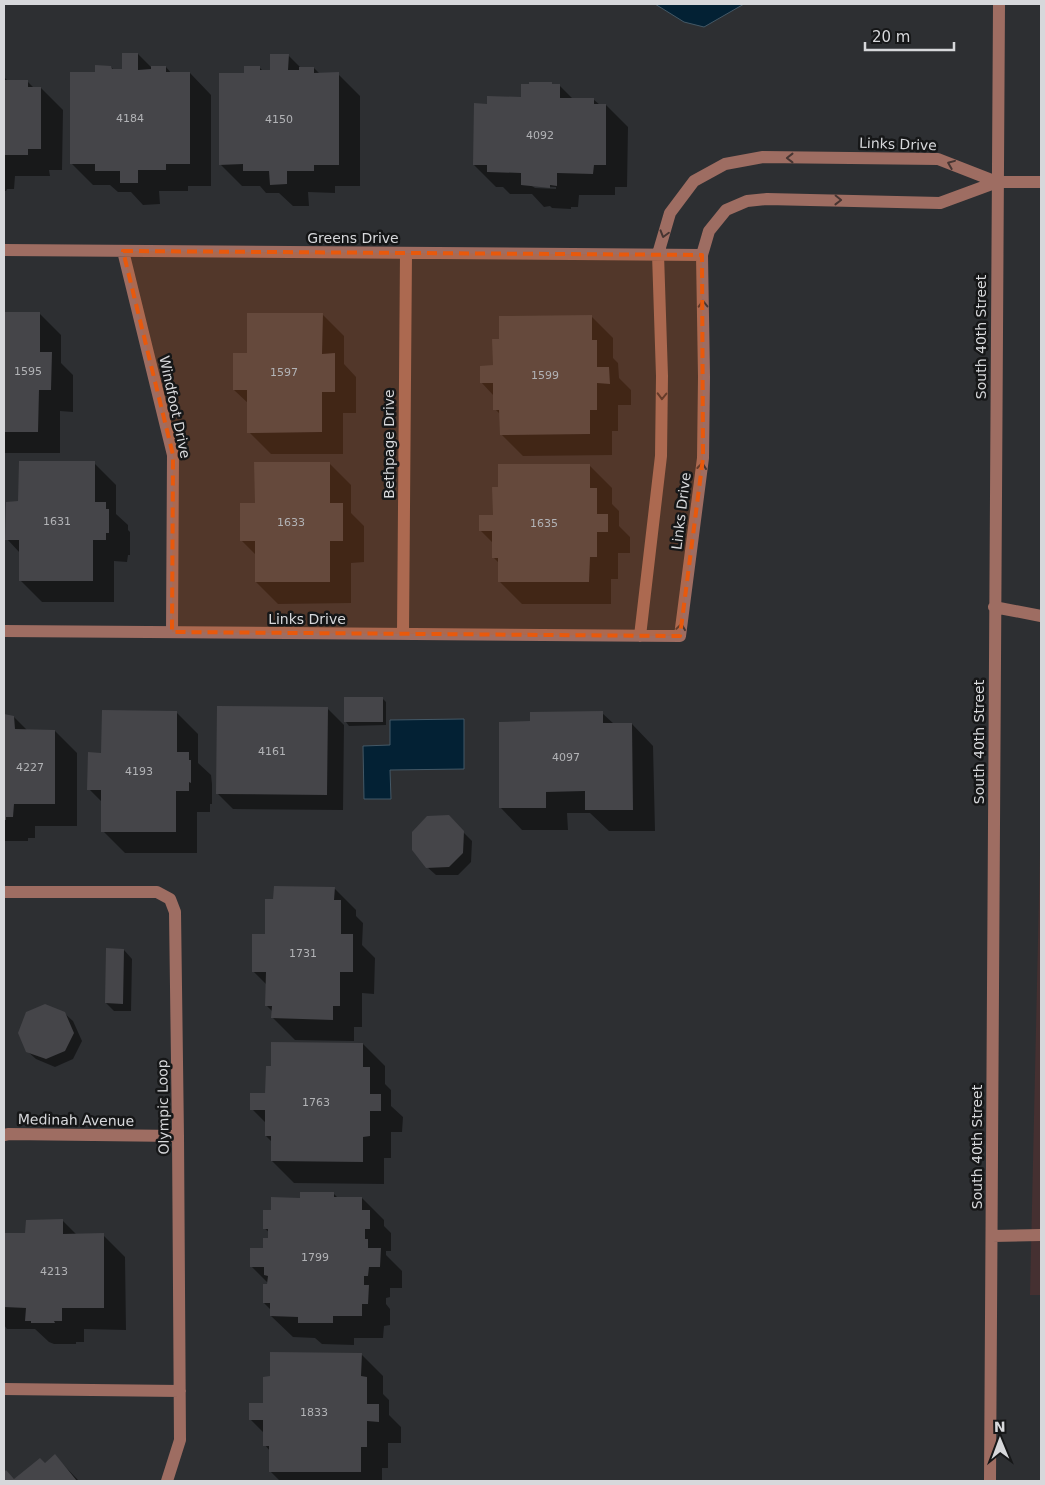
<svg xmlns="http://www.w3.org/2000/svg" width="1045" height="1485" viewBox="0 0 1045 1485" font-family="'DejaVu Sans',sans-serif">
<style>
.education{fill:#453031}
.water{fill:#032134;stroke:#435866}
.shadow{fill:#0007;fill-rule:evenodd}
.building{fill:#454549}
.lines{fill:none;stroke-linecap:round;stroke-linejoin:round}
.minor{stroke:#9e6d62;stroke-width:12}
.oneway{stroke:#463532}
.marked{fill:#e8590c;fill-opacity:0.2;stroke:#e8590c;stroke-width:4;stroke-dasharray:10 6;stroke-linejoin:round}
.labels{text-anchor:middle;dominant-baseline:central;stroke-width:5;stroke-linejoin:round;paint-order:stroke}
.number-label{font-size:11px;fill:#b2b3b6}
.street-label{font-size:14px;fill:#d7d8db;stroke:#161718}
</style>
<rect width="100%" height="100%" fill="#2d2f32"/>
<path class="education" d="M1041,807V1295H1030Z"/>
<path class="water" d="M655,4H744L704,27L684,22Z
M464,719V769L390,770L391,799H364L363,746L390,745V720Z"/>
<path class="shadow" d="M138,54L151,67H166L172,74L190,73L211,95V186H188V191H159L160,204L143,205L131,192H118L110,185H93L71,163L96,73L111,67L115,71H124Z
M288,55L301,68H314L320,74H338L360,96V186H335V193L308,192L309,206H293L279,193H266L260,186H242L220,164L245,74L260,68L263,71H272Z
M4,77L8,81L28,82L34,88H41L63,110L62,170H49L50,176H15L14,189H7L6,191H4Z
M551,83L553,85H559L573,99H593L600,105H606L628,127L627,187H615V195H579L578,207H571V209L552,208L550,206L544,207L532,194H510L503,187H496L474,165L488,105L522,98ZM532,186L556,187V189L535,188Z
M4,313H39L61,335V363L73,375V412L60,411V453H4Z
M322,314L344,336V364L356,377V413H343V454H271L249,432V404L234,390L248,354Z
M591,316L613,338V358L618,363L619,378L631,390V405H618V431H612V455L523,456L501,434V415L495,409L494,396L481,382L494,367L501,340Z
M94,463L116,485V514L128,525V530L130,532V555H128L127,562L114,561V602H42L20,580V553L7,539L20,503Z
M329,463L351,485V513L364,526V562L351,563V603L278,604L256,582V555L241,540L256,504Z
M590,466L612,488V504L619,511V526L630,537V553H618V579H611V604H522L500,582V564L494,558V544L481,531L494,516Z
M382,698L386,702V725L349,726L346,722Z
M328,709L344,725L343,810L233,809L217,793Z
M176,712L198,734V763L211,775L212,784V804H210V812H197V853H125L103,831V803L89,789L102,754Z
M602,713L614,724H632L653,746L655,831H609L590,813H567L568,830H522L501,808Z
M4,716L14,717L28,731H55L77,753V826H35V838H28V841H5L4,840Z
M448,817L472,841L471,862L458,875H436L427,867Z
M334,888L356,910V916L363,923L362,945L375,958L374,994L362,993V1027H354V1041L295,1040L273,1018V1012L267,1006V985L253,971L266,936Z
M124,950L132,959L131,1011H114L106,1003Z
M64,1013L73,1021L82,1041L73,1059L55,1067L36,1059L27,1051Z
M363,1044L385,1066V1084L391,1090V1106L403,1117L402,1132H391V1158H384V1184L294,1183L272,1161V1142L266,1136V1123L252,1109L266,1094Z
M333,1193L338,1198H362L384,1220V1226L391,1233V1251H386V1255L402,1271V1288H390V1297L386,1298V1304L390,1309V1325L384,1326L383,1338H354V1345L322,1344L315,1338L293,1337L271,1316V1310L264,1303L270,1285L251,1266L269,1240L270,1233L264,1228L272,1211L301,1199Z
M63,1221L77,1235H103L125,1257L126,1330L84,1329V1342H76V1344H54L49,1342L35,1329H7L4,1325V1234H27Z
M361,1354L383,1376V1394L389,1400V1415L401,1427V1443H388V1468H382V1481H280L270,1471V1451L265,1445V1434L251,1420L264,1404Z
M55,1456L79,1481H4V1474L6,1472L15,1480L45,1464Z"/>
<path class="building" d="M122,53H138V70L151,69V66H166V72H190V164H166V170H138V183H120V171H95V164H70V72H95V65L111,66L112,69H122Z
M270,54H289L288,70H299V67H314V73L339,72V165H314V171H287V184L270,185L269,171H243V164L219,165V73H244V66H260V70H270Z
M4,80H28V87H41V149H28V155H4Z
M529,82H552V84H560V98H594V104H606V165H594L593,174L557,173V186L550,185V188L521,185V173L487,172V165H473L474,103L487,104V96L521,97V84H529Z
M4,312H40V352H52L51,390H39L38,432H4Z
M247,313H323L322,354L335,353V392H322V432L247,433V390H233V353H247Z
M592,315V340H597V367H609L610,384L597,383V410H590V434L500,435L499,410H493V383H480V366L493,365L492,339H499V316Z
M19,461H95V502H106V509H109V533H106V540H93V581H19V540H5L6,502L18,501Z
M254,462H330V503H343V541H330V582H255V541H240V503H255Z
M498,464H590V488H597V514H608V532H597V557H590L589,582H498V558H492V531H479V515H493L492,487H498Z
M344,697H383V722H344Z
M217,706L328,707L327,795L216,794Z
M102,710L177,711V752H189V760H191V783L189,782V791H176V832H101V790H87L88,752L101,753Z
M603,711V723H632L633,810H585V791L546,792V808H499V722L530,721V712Z
M4,714L14,716L15,729L55,730V804H14L13,817H6V820H4Z
M449,815L464,831L463,853L449,867L426,868L412,850V832L427,816Z
M274,886L335,887L334,900H341V934H353V972H340V1006H333V1020L271,1018L272,1006H265L266,972H252V934H265V899H273Z
M106,948L124,949L123,1004L105,1003Z
M45,1004L65,1012L74,1033L65,1051L46,1059L26,1052L18,1033L26,1012Z
M271,1042L363,1043V1067H370V1094H381V1111H370V1136L363,1137V1162L271,1161V1136H265V1110H250V1093H265L266,1066H271Z
M300,1192H334V1197H362V1210H370V1229H365V1239H368V1248H381L380,1267H369L368,1276H364V1285H369L368,1304H362V1316H333V1323H298V1317L270,1316V1303H263V1284H267L268,1276L264,1275V1267H250V1248H263V1238H268V1229H263V1210H271V1197L300,1198Z
M63,1219V1234L104,1233V1308H62V1321H54L55,1323H31V1321H25L26,1308L4,1307V1233H25L26,1220Z
M270,1352L362,1353L361,1376L367,1377V1404H379V1422L367,1421V1447H361V1472H269V1446H263V1420H249V1403H263V1377L270,1376Z
M55,1454L77,1481H4V1472L6,1470L14,1479L40,1458L45,1463Z"/>
<g class="lines">
<path class="minor" d="M4,250L702,255
M123,251L173,455L172,632
M994,607L1041,616
M4,631L680,636L703,458L704,377L702,255L709,231L726,210L747,201L767,199L940,203L997,182H1041
M403,634L406,253
M640,636L661,456L662,376L658,254L670,213L694,181L725,164L763,157L938,159L997,182
M4,892H157L170,899L175,912L178,1136L180,1440L167,1481
M4,1135L9,1134L178,1136
M992,1236L1041,1235
M4,1389L180,1391
M990,1481L999,4"/>
</g>
<defs><path id="oneway-chevron" d="M-2-3.5L2.5 0L-2 3.5" fill="none" stroke-width="1.6" stroke-linecap="round" stroke-linejoin="round" transform="scale(1.25)"/></defs>
<g class="oneway">
<use href="#oneway-chevron" transform="translate(790 158) rotate(-180)"/>
<use href="#oneway-chevron" transform="translate(951 164) rotate(-158)"/>
<use href="#oneway-chevron" transform="translate(838 200) rotate(1)"/>
<use href="#oneway-chevron" transform="translate(664 234) rotate(106)"/>
<use href="#oneway-chevron" transform="translate(703 304) rotate(-91)"/>
<use href="#oneway-chevron" transform="translate(662 396) rotate(91)"/>
<use href="#oneway-chevron" transform="translate(702 466) rotate(-83)"/>
<use href="#oneway-chevron" transform="translate(681 627) rotate(-82)"/>
</g>
<path class="marked" d="M123,251L702,255L703,458L680,636L172,632L173,455Z"/>
<g class="labels">
<g class="number-label">
<text x="130" y="118">4184</text>
<text x="279" y="119">4150</text>
<text x="540" y="135">4092</text>
<text x="28" y="371">1595</text>
<text x="284" y="372">1597</text>
<text x="545" y="375">1599</text>
<text x="57" y="521">1631</text>
<text x="291" y="522">1633</text>
<text x="544" y="523">1635</text>
<text x="272" y="751">4161</text>
<text x="566" y="757">4097</text>
<text x="30" y="767">4227</text>
<text x="139" y="771">4193</text>
<text x="303" y="953">1731</text>
<text x="316" y="1102">1763</text>
<text x="315" y="1257">1799</text>
<text x="54" y="1271">4213</text>
<text x="314" y="1412">1833</text>
</g>
<g class="street-label">
<text transform="translate(898 144) rotate(2)">Links Drive</text>
<text x="353" y="238">Greens Drive</text>
<text transform="translate(981 337) rotate(-90)">South 40th Street</text>
<text transform="translate(175 407) rotate(78)">Windfoot Drive</text>
<text transform="translate(389 444) rotate(-90)">Bethpage Drive</text>
<text transform="translate(681 511) rotate(-83)">Links Drive</text>
<text x="307" y="619">Links Drive</text>
<text transform="translate(979 742) rotate(-90)">South 40th Street</text>
<text transform="translate(163 1107) rotate(-91)">Olympic Loop</text>
<text transform="translate(76 1120) rotate(1)">Medinah Avenue</text>
<text transform="translate(977 1147) rotate(-90)">South 40th Street</text>
</g>
</g>
<rect width="1045" height="1485" fill="none" stroke="#d7d8db" stroke-width="10"/>
<g transform="translate(1000 1440) rotate(359)" stroke="#161718" stroke-width="4" paint-order="stroke">
<path d="M0-4L9 19L0 12L-9 19Z" fill="#d7d8db"/>
<text y="-8" font-size="14" font-weight="bold" text-anchor="middle" fill="#d7d8db">N</text>
</g>
<path d="M865 42v8h89v-8" fill="none" stroke="#d7d8db" stroke-width="2.5"/>
<text x="872" y="42" font-size="15" fill="#d7d8db" stroke="#161718" stroke-width="4" paint-order="stroke">20 m</text>
</svg>
